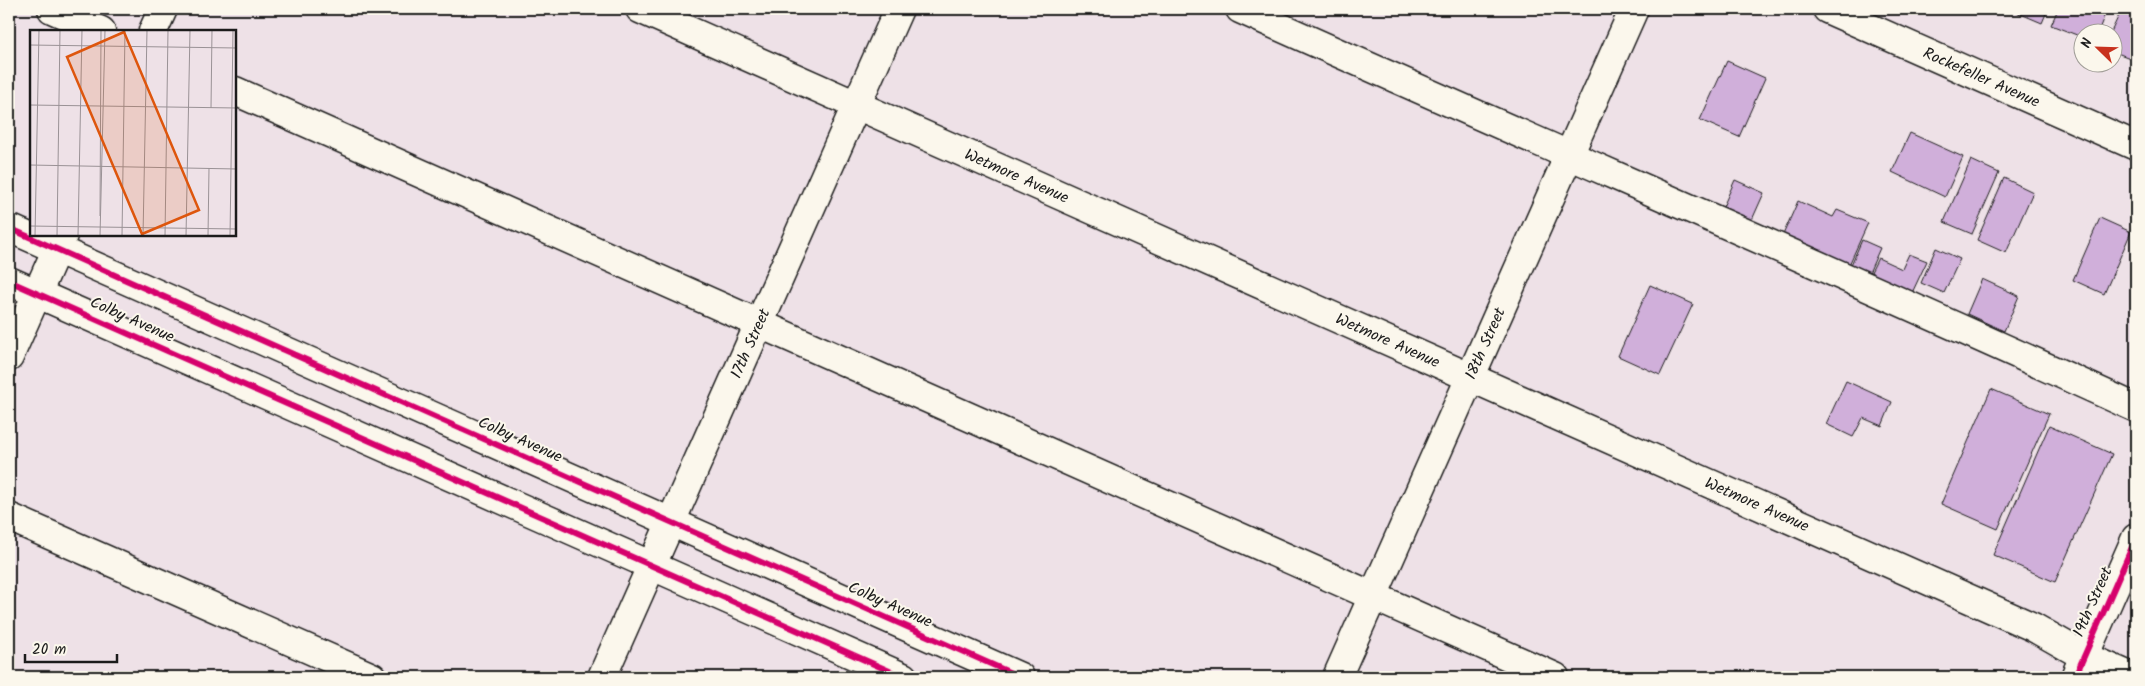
<svg xmlns="http://www.w3.org/2000/svg" width="2145" height="686" viewBox="0 0 2145 686" font-family="Kalam,sans-serif">
<style>
.building{fill:#d0afda;stroke:#1c1c1c}
.lines{fill:none;stroke-linecap:round;stroke-linejoin:round}
.minor-casing{stroke:#1c1c1c;stroke-width:31}
.major-casing{stroke:#1c1c1c;stroke-width:31}
.minor{stroke:#fbf7ec;stroke-width:28}
.major{stroke:#fbf7ec;stroke-width:28}
.cycleway-casing{stroke:#fbf7ec;stroke-width:9}
.cycleway{stroke:#d6006c;stroke-width:6}
.labels{text-anchor:middle;dominant-baseline:central;stroke-width:4;stroke-linejoin:round;paint-order:stroke}
.street-label{font-size:16px;fill:#1c1c1c;stroke:#fbf7ec}
.inset-road{fill:none;stroke:#9a9296;stroke-width:1}
.view{fill:#de560d;fill-opacity:0.15;stroke:#de560d;stroke-width:2.5}
.inset-edge{fill:none;stroke:#1c1c1c;stroke-width:2.5}
</style>
<rect width="100%" height="100%" fill="#eee1e7"/>
<filter id="ink" filterUnits="userSpaceOnUse"><feTurbulence type="fractalNoise" baseFrequency=".02" numOctaves="2"/><feDisplacementMap in="SourceGraphic" scale="10" xChannelSelector="R" yChannelSelector="G"/><feConvolveMatrix kernelMatrix="1 2 1 2 8 2 1 2 1" color-interpolation-filters="sRGB"/></filter>
<g filter="url(#ink)">
<path class="building" d="M2009,9H2048L2042,23Z
M2058,9H2107L2098,32H2082V37L2051,25Z
M2122,9H2136L2135,60L2112,51L2111,32Z
M1727,61L1765,78L1739,137L1700,120Z
M1910,133L1963,157L1945,197L1892,172Z
M1971,160L1999,173L1972,234L1944,222Z
M2004,178L2033,192L2006,253L1977,240Z
M1735,180L1764,193L1751,222L1722,209Z
M1798,201L1833,217L1837,210L1868,223L1848,267L1782,237Z
M2100,218L2131,232L2104,294L2073,280Z
M1862,240L1880,248L1868,275L1850,267Z
M1936,248L1960,259L1944,293L1921,283Z
M1909,254L1927,261L1911,295L1869,276L1878,258L1902,269Z
M1982,279L2019,296L2004,331L1967,314Z
M1650,285L1693,304L1660,375L1618,356Z
M1846,381L1892,402L1882,426L1863,418L1853,437L1826,424Z
M1991,389L2049,414L1998,529L1941,504Z
M2049,426L2112,454L2055,582L1993,555Z"/>
<g class="lines">
<g class="minor-casing">
<g id="minor">
<path d="M52,9L101,31"/>
<path id="s1" d="M640,9L2033,627L2084,656L2132,677"/>
<path d="M1240,9C1538,143 1839,272 2136,408"/>
<path id="s2" d="M1827,9L2136,146"/>
<path d="M153,31L163,9"/>
<path d="M235,91L1555,677"/>
<path d="M9,357L63,235"/>
<path d="M9,517L372,677"/>
<path id="s3" d="M602,677L899,9"/>
<path id="s4" d="M1337,677L1634,9"/>
<path d="M2075,677L2136,538"/>
</g>
</g>
<g class="major-casing">
<path id="major" d="M9,228L1020,677
M9,281L903,677"/>
</g>
<use href="#minor" class="minor"/>
<use href="#major" class="major"/>
<g class="cycleway-casing">
<path id="cycleway" d="M9,228L1020,677
M9,281L903,677
M2075,677L2136,538"/>
</g>
<use href="#cycleway" class="cycleway"/>
</g>
</g>
<g class="labels">
<g class="street-label">
<text stroke="none"><textPath href="#s2" startOffset="169">Rockefeller Avenue</textPath></text>
<text stroke="none"><textPath href="#s1" startOffset="412">Wetmore Avenue</textPath></text>
<text transform="translate(132 320) rotate(24)">Colby Avenue</text>
<text stroke="none"><textPath href="#s1" startOffset="818">Wetmore Avenue</textPath></text>
<text stroke="none"><textPath href="#s3" startOffset="365">17th Street</textPath></text>
<text stroke="none"><textPath href="#s4" startOffset="365">18th Street</textPath></text>
<text transform="translate(520 440) rotate(24)">Colby Avenue</text>
<text stroke="none"><textPath href="#s1" startOffset="1222">Wetmore Avenue</textPath></text>
<text transform="translate(2093 602) rotate(-66)">19th Street</text>
<text transform="translate(890 605) rotate(24)">Colby Avenue</text>
</g>
</g>
<g transform="translate(30 30)">
<rect width="206" height="206" fill="#eee1e7"/>
<path class="inset-road" d="M0,15L207,18M0,75L207,78M181,78L182,0M0,135L207,139M70,186L71,0M0,196L207,199M5,206L9,0M27,206L30,0M48,206L52,0M70,206L75,0M92,206L95,0M113,206L117,0M135,206L138,0M156,206L160,0M178,206L179,138M200,206L203,0"/>
<path class="view" d="M94,2L169,180L112,204L37,27Z"/>
<rect width="206" height="206" class="inset-edge"/>
</g>
<rect width="2145" height="686" fill="none" stroke="#fbf7ec" stroke-width="30"/>
<rect x="15" y="15" width="2115" height="656" fill="none" stroke="#1c1c1c" stroke-width="2" filter="url(#ink)"/>
<g transform="translate(2098 48) rotate(293)"><circle r="24" fill="#fbf7ec" stroke="#a29f99"/>
<path d="M0-4L9 19L0 12L-9 19Z" fill="#c8321e"/>
<text y="-8" font-size="14" font-weight="bold" text-anchor="middle" fill="#1c1c1c">N</text>
</g>
<path d="M25 654v8h92v-8" fill="none" stroke="#1c1c1c" stroke-width="2.5"/>
<text x="32" y="654" font-size="15" fill="#1c1c1c" stroke="#fbf7ec" stroke-width="4" paint-order="stroke">20 m</text>
</svg>
